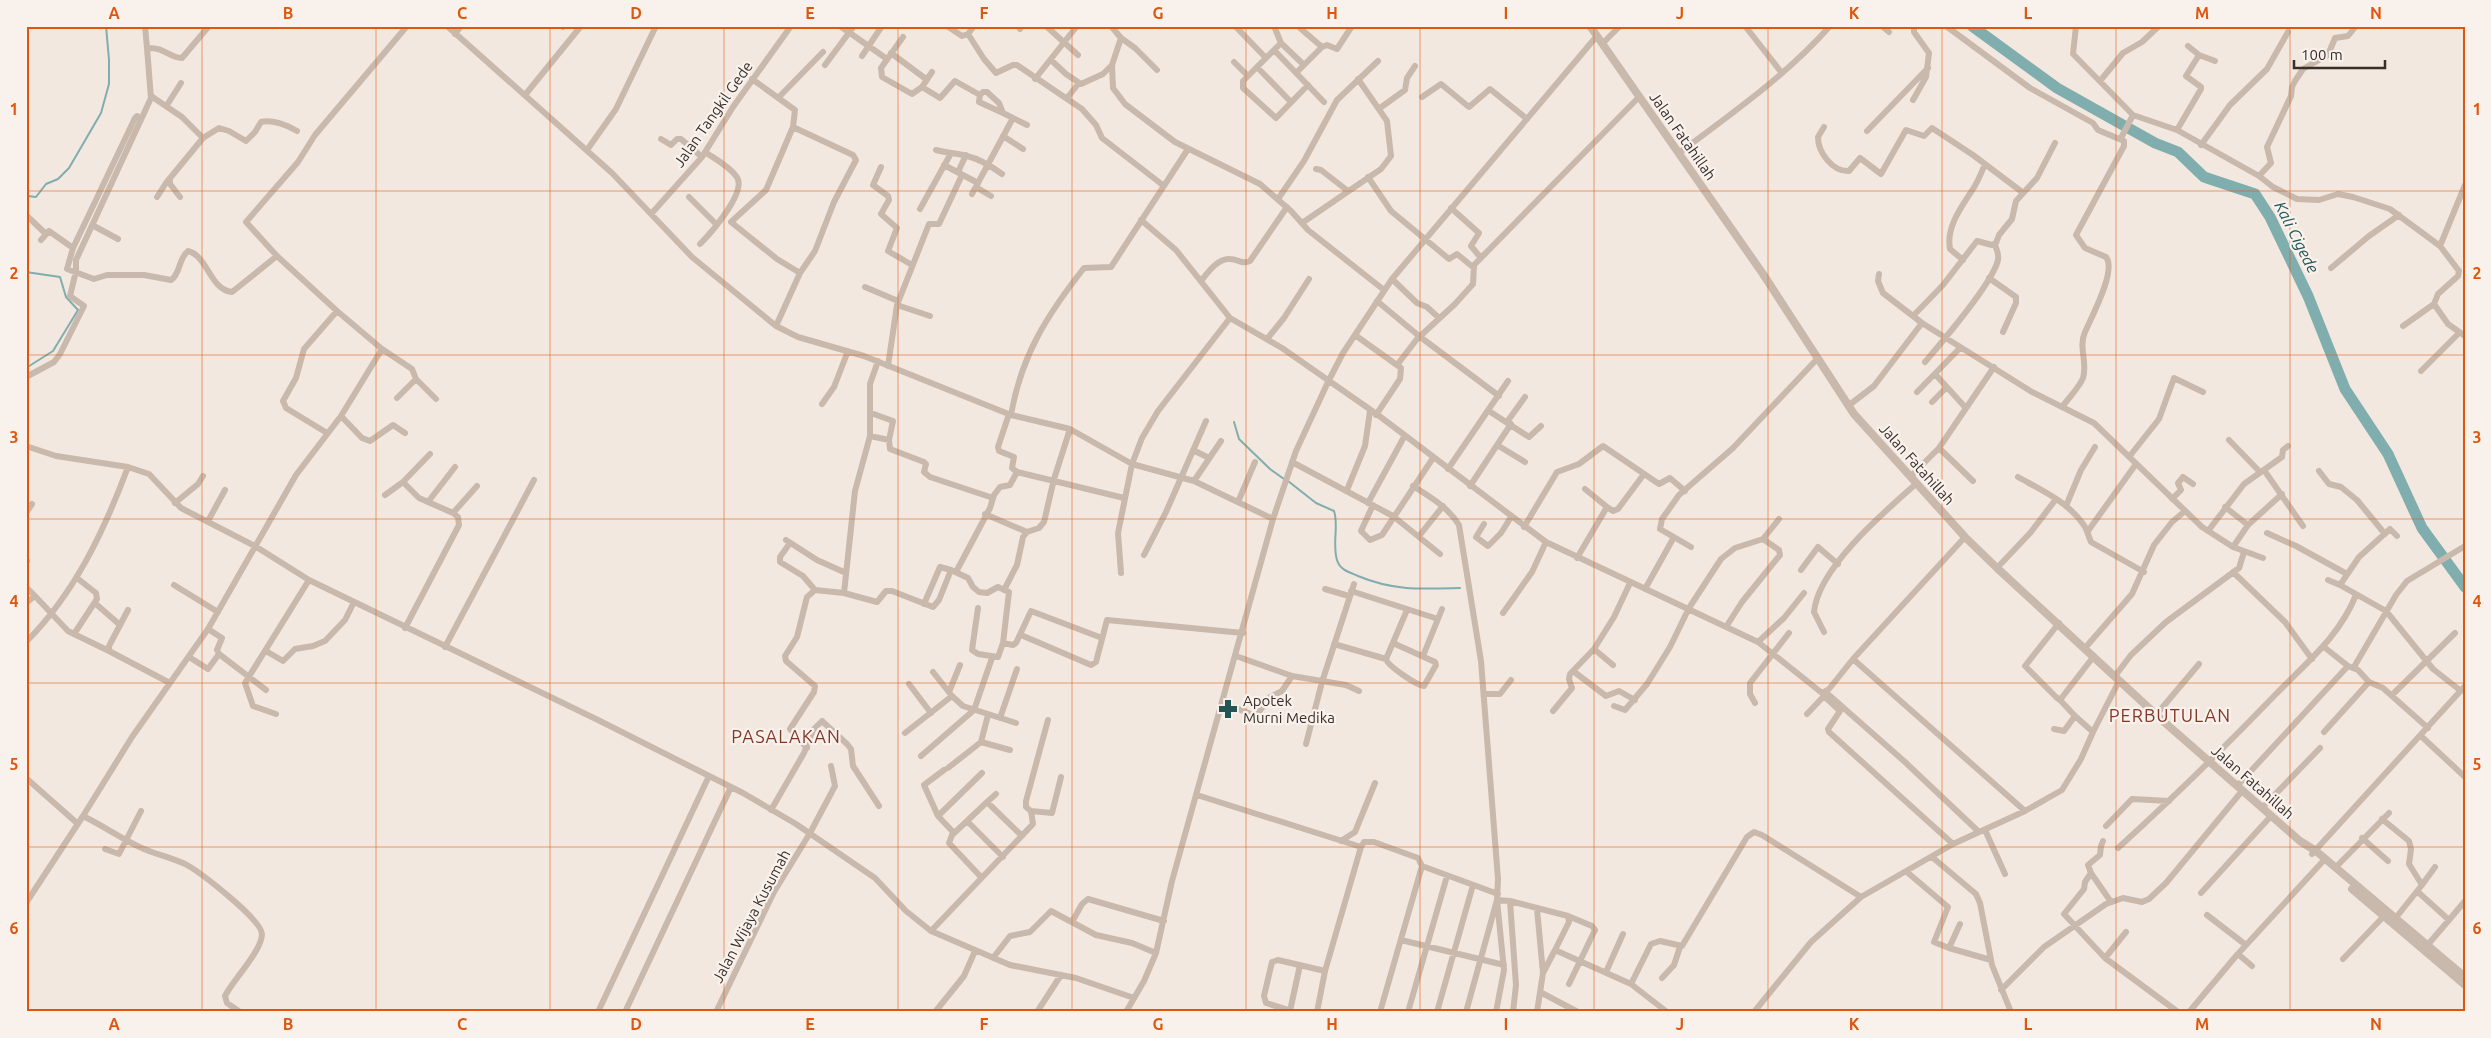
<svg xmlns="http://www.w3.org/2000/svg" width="2491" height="1038" viewBox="0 0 2491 1038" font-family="Ubuntu,sans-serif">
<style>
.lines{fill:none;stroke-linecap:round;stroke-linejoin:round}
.stream{stroke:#80adad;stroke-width:2}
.river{stroke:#80adad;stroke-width:11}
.minor{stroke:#c9b8ac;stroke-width:6}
.tertiary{stroke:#c9b8ac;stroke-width:8}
.grid{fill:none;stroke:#df570e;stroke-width:1;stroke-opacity:0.55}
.labels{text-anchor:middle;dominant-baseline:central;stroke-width:4.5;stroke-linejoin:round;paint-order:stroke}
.street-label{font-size:15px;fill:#382e2a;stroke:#f9f2ec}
.poi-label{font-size:15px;fill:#382e2a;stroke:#f9f2ec;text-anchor:start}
.water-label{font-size:16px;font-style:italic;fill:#225657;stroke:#f9f2ec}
.quarter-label{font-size:18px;letter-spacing:1px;fill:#823828;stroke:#f9f2ec}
.neatline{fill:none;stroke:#df570e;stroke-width:2}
.grid-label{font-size:16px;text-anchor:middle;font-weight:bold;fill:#df570e}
</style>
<rect width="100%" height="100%" fill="#f2e8df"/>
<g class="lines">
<path class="stream" d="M26,198L28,196L36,197L46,184L58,179L69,168L101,113L109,84V60L106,26
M26,272L60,277L66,297L78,310L53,351L26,368
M1234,422L1239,439L1270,469L1284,479
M1288,481L1316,503L1334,511C1339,524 1332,544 1337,560C1340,570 1349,572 1358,576C1394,591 1421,589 1460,588
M26,877V885"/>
<path class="river" d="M1972,26L2057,88L2155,143L2178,152L2204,177L2255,194L2270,217L2308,296L2345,389L2388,454L2422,528L2465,587"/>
<path class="minor" d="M145,26L147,48
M407,26L315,135L298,162L246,222L277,256L337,311L382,349L412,369L416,379L436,399
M447,26L612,173L692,257L776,326L798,337L864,356L1011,415L1070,429L1132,464L1194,481L1273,519
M840,26L887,59
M947,26L962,36L968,34L974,26
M1046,26L1078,55
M1111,26L1121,38L1112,65L1113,88L1125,104L1175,142L1260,184L1291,211L1308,230L1384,290
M1274,26L1281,43L1243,81V88L1276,118L1308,85
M1745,26L1781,72
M1882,26L1889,32
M1946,26L2030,88L2093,123L2098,130L2124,141V146L2076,235L2085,248L2106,257C2117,270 2091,318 2085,332C2078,347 2088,363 2083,378C2079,388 2069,397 2063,406
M2076,26L2073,54L2133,115L2177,130L2259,176L2273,187L2297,199L2319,200L2338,194L2353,197L2390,209L2440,246L2459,271L2458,276L2438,294L2434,304L2448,324L2465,336
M563,27L564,26
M1236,27L1266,58
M1300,28L1322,47
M1020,29L1022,26
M455,34L461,26
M968,34L984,59L996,73L1013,65H1017L1082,109L1096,125L1102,138L1164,186
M903,37L881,68L882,77L912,94L922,87L932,72
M1121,38L1135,48L1157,70
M1281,43L1304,65
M1602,44L1620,26
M2188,46L2199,55L2215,61
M1274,50L1324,102
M891,53L926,79
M862,56L882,26
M1051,60L1066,74L1081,84L1103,74L1112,65
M1234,62L1248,76
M825,65L854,26
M1257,67L1291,102
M1296,73L1322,47L1327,45L1337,49L1352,26
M752,79L795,110L793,127L853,155L856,160L834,202L815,251L800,273L776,326
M1035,79L1077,26
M2100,81L2123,53L2142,42L2159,26
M922,87L940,98L955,81L980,95
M983,92H987L999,103L1003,113L979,102L980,95Z
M525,95L581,26
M151,96L182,117L203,138L219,128L229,131L246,141L255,132L261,122C272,119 287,125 297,131
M779,97L823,52
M1422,97L1441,84L1469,107L1490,89L1527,119
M1067,98L1079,83
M1913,100L1926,77L1929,53L1914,32V26
M167,105L181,83
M1380,108L1405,90L1407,78L1415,66
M1003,113L1027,125
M141,119L137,116L135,118L73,248L67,269L94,279L107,275H144L171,280C181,273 178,259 188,251C208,256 210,290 232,292L277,256
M793,127L766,190L731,222L777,259L800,273
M1824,127L1818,137C1818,153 1833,172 1849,171L1860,158L1881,174L1906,130L1924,136L1932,128L1973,155L2022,192
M2177,130L2201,89V87L2186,76L2199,55
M1867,131L1928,68
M1003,136L1023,149
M2121,138L2133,115
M661,139L671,145L677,139H681L702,157
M2201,145L2230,105L2267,69L2288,32
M587,150L616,109L656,26
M936,150C947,153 957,153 967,156C980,159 991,166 1002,174
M1679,153C1731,114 1787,75 1830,26
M944,165L978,183
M881,167L873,185L888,196L889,200L881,214L897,228L888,251L912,265
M1316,169L1321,170L1348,191
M958,172L966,155
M2259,176L2271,163L2267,147L2291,96L2292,87L2295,81L2303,69L2328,55L2335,38L2348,36L2356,26
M1368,177L1391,211L1449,259L1457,254L1474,268
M170,178V184L180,197
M976,187L991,196
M972,194L1013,118
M157,197L166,183L203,138
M689,197L717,225
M1278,199L1304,161L1337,100L1378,61
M1451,208L1479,233L1471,246L1481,258
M920,209L950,155
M652,213L702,157L733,107L791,26
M26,215L46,234
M1141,220L1176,250L1230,318L1282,348L1378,415L1546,542L1758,642L1822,693L1829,689L1853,659L1965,537
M1302,223L1381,169L1391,156L1387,121L1358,79
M92,225L118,239
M41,240L49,231L73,248
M700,244C710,234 749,190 736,176C729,166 715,159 705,152
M2440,246L2465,185
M1963,260L1950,249C1946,228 1960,209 1971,192C1977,184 1981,174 1985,164
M2331,268L2369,236L2399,215
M1879,274L1878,281L1883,293L1922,323L2032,392L2094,423L2202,527L2233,547L2263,558
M1989,278L2016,297V303L2003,332
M1392,279L1417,303L1427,307L1439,318
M1201,281C1208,272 1218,258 1230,259C1238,259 1243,265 1250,261L1287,207
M865,287L898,301
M1377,301L1419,336L1499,396
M897,305L930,316
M1913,316L1943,285L1977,241L1992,245L1996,243L1999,235L2012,219L2016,201L2037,178L2055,143
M2403,326L2434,304
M1355,335L1401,368L1400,379L1376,415
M1267,339L1284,318L1309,279
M1925,362C1942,342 1993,283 1998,260C1999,254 1997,250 1995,245
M1397,365L1417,339L1455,304L1473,284L1474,265L1639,97
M888,366L897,305L929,224H939L962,175
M2421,371L2459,333
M1935,374L1965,407
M26,377L54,362L60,354L84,306L70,296L76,271V260L151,98L147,48C165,47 169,58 182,58L209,26
M1917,392L1960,348
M397,398L416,379
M1932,402L1947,387
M822,404L834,387L848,351
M1848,406L1874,386L1922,323
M1489,411L1529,437L1541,426
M871,413L893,421L889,440
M1011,415C1021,356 1047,315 1084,268L1111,267L1188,149
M341,416L362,438L370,441L393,425L405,433
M1507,422L1525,397
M327,433L286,408L283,401L296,378L304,349L337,311
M870,436L889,440L890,449L924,462L926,464L924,472L930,477L993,498
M2229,440L2260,472
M1497,445L1525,462
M26,446L56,456L128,467L149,474L181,508L255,546L309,580L598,720L743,793L796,824L875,878L906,911L931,931L1010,965L1076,978L1134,998
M1939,448L1973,481
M1193,450L1209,458
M2129,457L2159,419L2174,378L2203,392
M1292,462L1393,516L1440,554
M1448,469L1508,381
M2264,470L2303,526
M2319,471L2329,484L2341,487L2357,500L2385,534
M1017,472L1124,498
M1910,477L1939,448L1994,367
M2018,477C2041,490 2068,502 2083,524C2088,530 2088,536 2091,542L2144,572
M1194,481L1221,441
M1413,486C1430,497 1448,507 1459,525L1481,661L1498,879L1497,900L1466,1012
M1470,486L1511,424
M1347,490L1365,446L1370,411
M385,495L403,482
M2172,499L2181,490L2178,483L2183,477L2193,484
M428,502L455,467
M1238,502L1255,462
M175,503L198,484L203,476
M1368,503L1404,437
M1373,505L1361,531L1370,540L1382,535L1433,458
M2066,506L2081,470L2095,447
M1607,507L1613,511L1618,509L1644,474
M2225,507L2248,525
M26,513L32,504
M453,513L477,486
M985,514L1027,532
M208,521L225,490
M1484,524L1476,537L1488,546L1501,533L1511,517
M1524,527L1557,472L1579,464L1603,446L1659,484L1670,478L1685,491
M2088,531L2136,464
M2208,531L2244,484L2282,457L2283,450L2288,446
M2267,533L2296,546L2347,574
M1419,536L1443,506
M2397,536L2390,529L2359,557L2340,585L2386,611L2433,669L2461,691
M786,540L817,560L846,573
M790,543L780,557V562L803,576L815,590
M1691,547L1660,529L1662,519L1679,495L1733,448L1818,358
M2233,547L2248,525L2282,494
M1144,555L1166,512L1206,421
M1577,558L1607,507L1585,489
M26,562L27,561
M1997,568L2031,532L2056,499
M1801,570L1818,547L1838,564
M956,572L990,508L994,495L1000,487L1010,485L1017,472L1012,468L1014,457L999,451L998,447L1009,414
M2233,572L2285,622L2312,659
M1121,573L1118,533L1132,464L1142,438L1158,411L1230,318
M2328,580L2340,585
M174,585L218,612
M26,587L35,596L26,603
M1325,589L1349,596
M1645,589L1674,537
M1004,590L1017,565L1023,537L1027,532L1039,528L1044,522L1054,479L1070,429
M1351,591L1438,619
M844,593L877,602L886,591H892L933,607L939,600L951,570L968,578L973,587L979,592L987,593L998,587L1009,592L1003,643
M35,596L68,631L74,634L97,599L96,593L77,578
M96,604L120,625
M924,604L940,567L951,570
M978,608L972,650L978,654L998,657L1003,643L1013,645L1016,643L1031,611L1102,638
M128,610L109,646V651L170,683
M1503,613L1532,572L1546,542
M2059,623L2025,666L2056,697L2060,700L2094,656
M1726,627L1742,602L1780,555L1779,550L1763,539
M405,628L459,525L458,517L453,513L419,498L403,482L430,454
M208,629L222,638L217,650L219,654L266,690
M1824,632L1814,612C1818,568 1884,512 1916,484
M74,634L109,651
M1021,635L1091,665L1096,662L1107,620L1243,633
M26,642C75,593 104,531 128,467
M1758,642L1784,618L1804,593
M1393,643L1435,662L1436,665L1424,686C1416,685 1388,666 1386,659L1407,610
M1334,644L1386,659
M445,647L534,480
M2324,647L2348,666
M2085,648L2132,594L2154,545L2172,522L2185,511
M1594,649L1613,665
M266,651L283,661L295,649L313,646L325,641L345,620L353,604
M1236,656L1292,676L1346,685L1359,691
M1423,656L1442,609
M189,657L208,669L219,654
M1853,659L2025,811
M2354,667L2396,595L2407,581L2465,546
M1573,671L1606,696L1619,691L1635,700
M933,672L952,696L963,706L1016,723
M2115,676L2131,655L2166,622L2239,568L2244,552
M909,684L931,713
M949,692L960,665
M1484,694H1500L1511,680
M1829,695L1905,762L1979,832
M2392,695L2455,633
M2060,700L2075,716
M1223,703L1256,716L1270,697L1282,691L1292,676
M1755,703L1750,694V683L1789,633
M1614,706L1625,710L1647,684L1670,647L1689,608L1721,559L1735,548L1763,539L1779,519
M1553,711L1572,688L1569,679L1570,674L1594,649L1614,617L1630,583
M276,714L253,706L245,683L309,580
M1807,714L1824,696L1840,711L1828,729L1829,732L1953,844
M2156,715L2199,664
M1000,718L1017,669
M2054,729L2064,731L2075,716L2093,732
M2324,732L2369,682
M905,733L952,696
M2421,736L2465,777
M981,742L1010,750
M1306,744L1322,682L1354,584
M807,748L790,729L814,692L815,686L786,661L785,656L797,637L807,597L815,590L844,593L855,491L870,436V384L878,361
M921,756L974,710L992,658
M948,768L981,742L988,715
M944,770L924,785L938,816L954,833
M26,778L78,824
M2237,786L2348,666L2358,670L2369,682L2383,688L2428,728
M1197,795L1361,847L1364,842H1374L1418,858L1422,866L1498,894
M987,802L996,794
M2262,808L2320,748
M771,810L804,753L813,730L822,721L847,744L851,749L853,766L879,806
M1031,811L1052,813L1061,777
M83,816C104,826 123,840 144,849C158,855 173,858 187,865C201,873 261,919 262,934C262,951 232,981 225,996L227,1003L240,1012
M938,816L982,773
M2382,819L2409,841L2411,849L2409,864L2422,885L2394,920
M967,821L987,802L1022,836
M2106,826L2132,799L2169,801
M1985,830L2005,874
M2362,838L2388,861
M1341,841L1355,832L1375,783
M2103,841L2101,846L2100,855L2088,865L2091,873L2085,882L2084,889L2064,914L2105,958L2178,1012
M2118,848C2173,798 2225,747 2276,694C2307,662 2339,637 2356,595
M105,849L119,854L141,811
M2312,854L2465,686
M1932,857L1976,894L1980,903L1992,965L2011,1012
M2335,868L2389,813
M1907,872L1948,907L1934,942L1949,948L1960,924
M2091,873L2111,902
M981,877L949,843L952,835L967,821L1003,857
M2422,885L2435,867
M2418,892L2449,920L2425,948
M2201,893L2271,816
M26,903L83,816L132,737L208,629L296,475L341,416L382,349
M1537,909L1543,973L1537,1012
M2207,915L2246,945
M1568,916L1592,926L1595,930L1569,984
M2449,920L2465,901
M1072,922L1082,904L1088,899L1164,921
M931,931L1033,824L1031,811L1026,807V801L1048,720
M1401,940L1504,965
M1949,948L1991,960
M2238,954L2252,966
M993,958L1010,936L1030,932L1051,911L1096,935L1132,943L1156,953
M2105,958L2126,932
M2343,959L2384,916
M1606,972L1623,934
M1543,973L1555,950L1631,984L1651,944L1660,941L1682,946L1747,837L1754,832L1762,835L1861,897
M1662,978L1674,965L1680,947
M1631,984L1667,1012
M2001,990L2044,947L2106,904L2123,898L2142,902L2149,899L2166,883L2242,791
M1540,992L1578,1012
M1290,1011L1300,965
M598,1012L709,776
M625,1012L731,787
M716,1012L774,892L810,833L835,786L831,766
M935,1012L964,976L975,951
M1037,1012L1061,975
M1126,1012L1144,981L1156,953L1172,881L1273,519L1296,451L1328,382L1343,353L1392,279L1596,37
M1295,1012L1266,1003L1264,996L1272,962L1278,960L1325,971
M1317,1012L1325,971L1361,847
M1380,1012L1422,866
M1408,1012L1447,876
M1437,1012L1473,885
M1496,1012L1504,970L1497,900L1510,901
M1513,1012L1516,985L1510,901L1568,916L1569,922L1555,950
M1754,1012L1811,942L1861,897L1953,844L2025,811L2062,790L2081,759L2093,732L2119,681
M2189,1012L2236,956L2325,859"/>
<path class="tertiary" d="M1590,26L1763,274L1854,414L1965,537L1997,568L2163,721L2300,841L2316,851L2465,977
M2352,889L2465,985"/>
</g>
<path class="grid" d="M202,26V1012M376,26V1012M550,26V1012M724,26V1012M898,26V1012M1072,26V1012M1246,26V1012M1420,26V1012M1594,26V1012M1768,26V1012M1942,26V1012M2116,26V1012M2290,26V1012M26,191H2465M26,355H2465M26,519H2465M26,683H2465M26,847H2465"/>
<defs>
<g id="pharmacy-bare" transform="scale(1.5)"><path d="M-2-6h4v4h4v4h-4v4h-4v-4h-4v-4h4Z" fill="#225657" stroke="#f9f2ec" stroke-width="2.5" paint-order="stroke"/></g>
</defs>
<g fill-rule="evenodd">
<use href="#pharmacy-bare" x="1228" y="709"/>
</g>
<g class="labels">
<g class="street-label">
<text transform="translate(713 114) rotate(-55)">Jalan Tangkil Gede</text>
<text transform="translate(1683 136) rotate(55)">Jalan Fatahillah</text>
<text transform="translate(1917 464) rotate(48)">Jalan Fatahillah</text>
<text transform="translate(2253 782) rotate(41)">Jalan Fatahillah</text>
<text transform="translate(751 916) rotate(-62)">Jalan Wijaya Kusumah</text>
</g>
<g class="poi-label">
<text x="1243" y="700">Apotek<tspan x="1243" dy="17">Murni Medika</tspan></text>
</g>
<g class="water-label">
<text transform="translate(2297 237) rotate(63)">Kali Cigede</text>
</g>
<g class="quarter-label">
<text x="2170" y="715">PERBUTULAN</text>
<text x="786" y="736">PASALAKAN</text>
</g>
</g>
<rect width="2491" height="1038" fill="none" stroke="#f9f2ec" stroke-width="55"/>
<path d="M2294 60v8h91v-8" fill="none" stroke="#382e2a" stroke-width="2.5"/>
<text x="2301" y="60" font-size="15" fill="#382e2a" stroke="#f9f2ec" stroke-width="4" paint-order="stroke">100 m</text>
<rect x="28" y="28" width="2436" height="982" class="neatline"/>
<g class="grid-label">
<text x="114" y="19">A</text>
<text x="288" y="19">B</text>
<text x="462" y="19">C</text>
<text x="636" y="19">D</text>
<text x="810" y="19">E</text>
<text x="984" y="19">F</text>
<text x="1158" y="19">G</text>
<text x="1332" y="19">H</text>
<text x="1506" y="19">I</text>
<text x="1680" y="19">J</text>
<text x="1854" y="19">K</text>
<text x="2028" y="19">L</text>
<text x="2202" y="19">M</text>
<text x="2376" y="19">N</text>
<text x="14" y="115">1</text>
<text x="2477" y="115">1</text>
<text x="14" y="279">2</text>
<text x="2477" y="279">2</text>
<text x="14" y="443">3</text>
<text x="2477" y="443">3</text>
<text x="14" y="607">4</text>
<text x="2477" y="607">4</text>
<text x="14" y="770">5</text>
<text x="2477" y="770">5</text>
<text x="14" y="934">6</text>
<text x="2477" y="934">6</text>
<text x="114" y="1030">A</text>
<text x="288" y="1030">B</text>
<text x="462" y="1030">C</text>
<text x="636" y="1030">D</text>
<text x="810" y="1030">E</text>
<text x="984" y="1030">F</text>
<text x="1158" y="1030">G</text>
<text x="1332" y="1030">H</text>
<text x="1506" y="1030">I</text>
<text x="1680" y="1030">J</text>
<text x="1854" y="1030">K</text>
<text x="2028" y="1030">L</text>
<text x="2202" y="1030">M</text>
<text x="2376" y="1030">N</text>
</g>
</svg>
